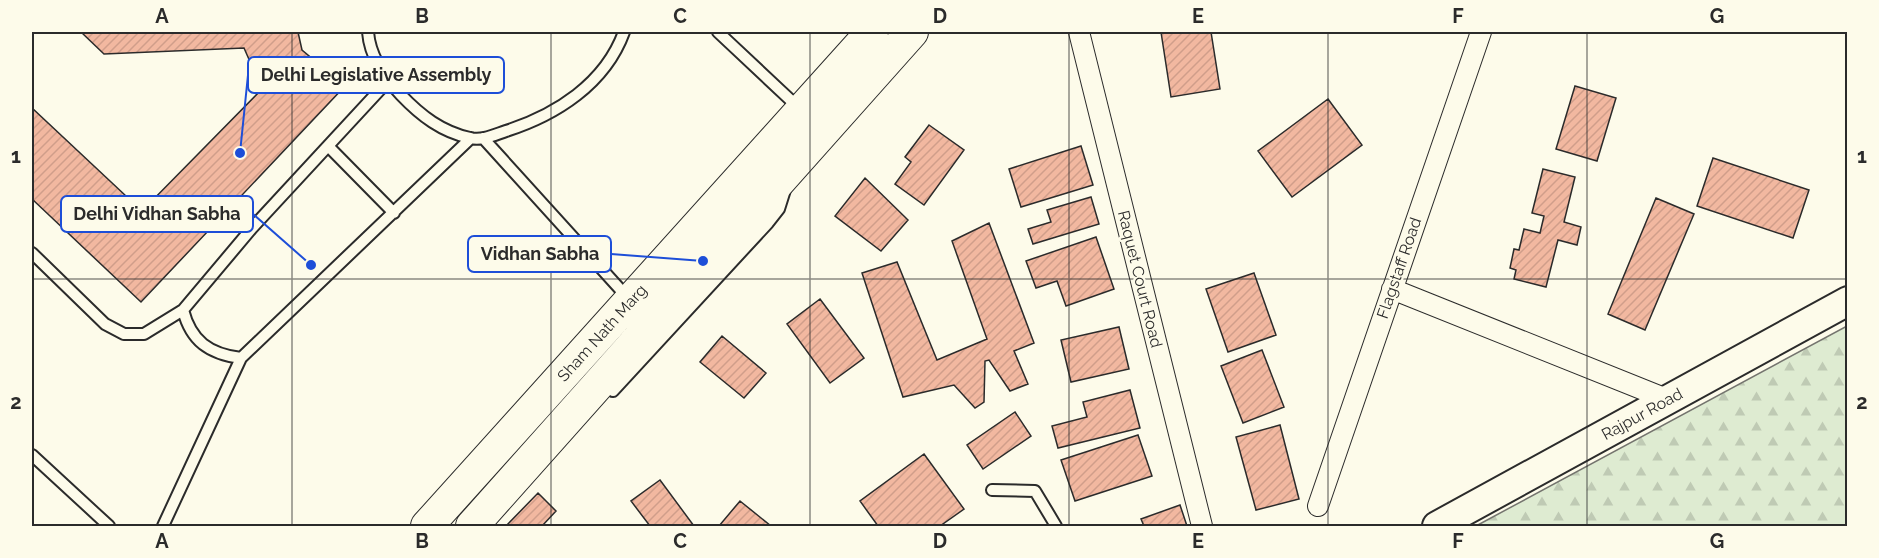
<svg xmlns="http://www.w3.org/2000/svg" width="1879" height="558" viewBox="0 0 1879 558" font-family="Raleway,sans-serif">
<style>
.forest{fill:url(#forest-firs);stroke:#74746e;stroke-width:1.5}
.building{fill:url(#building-hatch);stroke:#2b2b2b;stroke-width:1.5}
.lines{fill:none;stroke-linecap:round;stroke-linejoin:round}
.lane-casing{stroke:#2b2b2b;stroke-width:14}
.street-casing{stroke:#2b2b2b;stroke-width:22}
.secondary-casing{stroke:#2b2b2b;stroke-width:32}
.primary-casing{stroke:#2b2b2b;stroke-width:34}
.lane{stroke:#fdfbea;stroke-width:10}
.street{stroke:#fdfbea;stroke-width:20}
.secondary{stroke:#fdfbea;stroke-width:28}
.primary{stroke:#fdfbea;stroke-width:32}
.grid{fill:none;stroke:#2b2b2b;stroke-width:1.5;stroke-opacity:0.55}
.labels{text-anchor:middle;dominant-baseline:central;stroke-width:4.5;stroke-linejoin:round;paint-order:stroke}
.street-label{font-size:16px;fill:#2b2b2b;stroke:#fdfbea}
.leader{fill:none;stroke:#1d4ed8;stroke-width:2}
.callout-dot{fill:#1d4ed8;stroke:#fdfbea;stroke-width:2}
.callout{fill:#fdfbea;stroke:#1d4ed8;stroke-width:2}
.callout-label{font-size:18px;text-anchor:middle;font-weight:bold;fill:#2b2b2b}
.neatline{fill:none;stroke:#2b2b2b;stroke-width:2}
.grid-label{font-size:20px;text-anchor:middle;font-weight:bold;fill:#2b2b2b}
</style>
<defs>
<pattern id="forest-firs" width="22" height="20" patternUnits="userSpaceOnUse" patternTransform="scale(1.5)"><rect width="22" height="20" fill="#deebd1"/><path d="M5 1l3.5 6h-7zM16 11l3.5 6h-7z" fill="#bfcab4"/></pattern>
<pattern id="building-hatch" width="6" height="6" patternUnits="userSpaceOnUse" patternTransform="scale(1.5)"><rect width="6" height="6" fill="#f2b8a0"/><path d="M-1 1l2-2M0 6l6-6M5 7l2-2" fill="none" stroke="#d09e8a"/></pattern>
</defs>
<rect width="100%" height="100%" fill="#fdfbea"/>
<path class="forest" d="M1847,326V526H1476Z"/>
<path class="building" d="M81,32H298L302,50L345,86L141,302L32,199V108L142,211L262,89L244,48L104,54Z
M1161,32H1211L1220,89L1171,97Z
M1575,86L1616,98L1597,161L1556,149Z
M1328,99L1362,145L1292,197L1258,151Z
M929,125L964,150L924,205L895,184L911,162L905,157Z
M1081,146L1093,185L1021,207L1009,169Z
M1713,158L1809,190L1793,238L1697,206Z
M1543,169L1575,177L1564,222L1581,227L1577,245L1558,240L1546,287L1514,279L1516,270L1510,268L1514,249L1519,250L1524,229L1540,233L1544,216L1532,213Z
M865,178L908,220L881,251L835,216Z
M1091,197L1099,224L1033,244L1028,229L1051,222L1047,210Z
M1656,198L1694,214L1645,330L1608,314Z
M989,223L1034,343L1014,351L1028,384L1010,391L989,360L985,361L984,402L975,408L954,385L903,397L862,273L897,262L937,360L987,339L952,241Z
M1096,237L1114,289L1066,306L1057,281L1036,288L1026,261Z
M1254,273L1276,335L1228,352L1206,289Z
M820,299L864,358L830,383L787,324Z
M1119,327L1129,369L1071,382L1061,340Z
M722,336L766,373L744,398L700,362Z
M1262,350L1284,407L1243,423L1221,366Z
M1130,390L1140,428L1058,448L1052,426L1087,417L1083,402Z
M1015,412L1031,436L983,469L967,445Z
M1280,425L1299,499L1256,510L1236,437Z
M1138,435L1152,476L1075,501L1061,460Z
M924,454L964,509L940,526H878L860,501Z
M660,480L694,526H650L631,501Z
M538,493L556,511L542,526H506Z
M740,501L771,526H719Z
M1180,505L1187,526H1144L1141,519Z"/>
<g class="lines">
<g class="lane-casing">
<path id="lane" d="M368,32C370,57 384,77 401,95C421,116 442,132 470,138C482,141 494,135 506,131C556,115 605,84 624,32
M718,32L799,108
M483,138L628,298
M328,146L394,213
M32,253L105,324L124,334H144L183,310L252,228L388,81
M183,310C191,341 209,354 241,358
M613,391L768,223L779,209L785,190
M32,455L109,526
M992,490L1035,491L1056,526
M163,526L241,358L471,138"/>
</g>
<g class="street-casing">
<path id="street" d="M1079,32L1202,526
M1392,289L1669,400
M1318,506L1481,32"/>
</g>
<g class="secondary-casing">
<path id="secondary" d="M1437,526L1848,301"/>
</g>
<g class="primary-casing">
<path id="primary" d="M427,526L872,32
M472,526L912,32"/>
</g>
<use href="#lane" class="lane"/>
<use href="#street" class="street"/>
<use href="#secondary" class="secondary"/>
<use href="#primary" class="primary"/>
</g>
<path class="grid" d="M292,32V526M551,32V526M810,32V526M1069,32V526M1328,32V526M1587,32V526M32,279H1848"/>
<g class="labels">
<g class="street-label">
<text transform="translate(1399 268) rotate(-71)">Flagstaff Road</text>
<text transform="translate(1140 279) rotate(76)">Raquet Court Road</text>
<text transform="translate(602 333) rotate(-48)">Sham Nath Marg</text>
<text transform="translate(1642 414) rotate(-29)">Rajpur Road</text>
</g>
</g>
<path class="leader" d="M240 153L248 75M311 265L253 214M703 261L611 254"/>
<g class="callout-dot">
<circle cx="240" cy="153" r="6"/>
<circle cx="311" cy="265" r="6"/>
<circle cx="703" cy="261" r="6"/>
</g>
<g class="callout">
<rect x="248" y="57" width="256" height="36" rx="6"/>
<rect x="61" y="196" width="192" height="36" rx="6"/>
<rect x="468" y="236" width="143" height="36" rx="6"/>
</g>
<g class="callout-label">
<text x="376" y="81">Delhi Legislative Assembly</text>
<text x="157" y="220">Delhi Vidhan Sabha</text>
<text x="540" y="260">Vidhan Sabha</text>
</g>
<rect width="1879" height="558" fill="none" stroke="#fdfbea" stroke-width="66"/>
<rect x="33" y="33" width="1813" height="492" class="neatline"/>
<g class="grid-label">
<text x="162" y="23">A</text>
<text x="422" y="23">B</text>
<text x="680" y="23">C</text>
<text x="940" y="23">D</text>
<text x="1198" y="23">E</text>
<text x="1458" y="23">F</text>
<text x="1717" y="23">G</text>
<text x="16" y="163">1</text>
<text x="1862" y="163">1</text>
<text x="16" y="409">2</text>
<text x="1862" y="409">2</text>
<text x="162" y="548">A</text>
<text x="422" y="548">B</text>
<text x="680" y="548">C</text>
<text x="940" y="548">D</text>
<text x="1198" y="548">E</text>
<text x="1458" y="548">F</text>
<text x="1717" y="548">G</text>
</g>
</svg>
